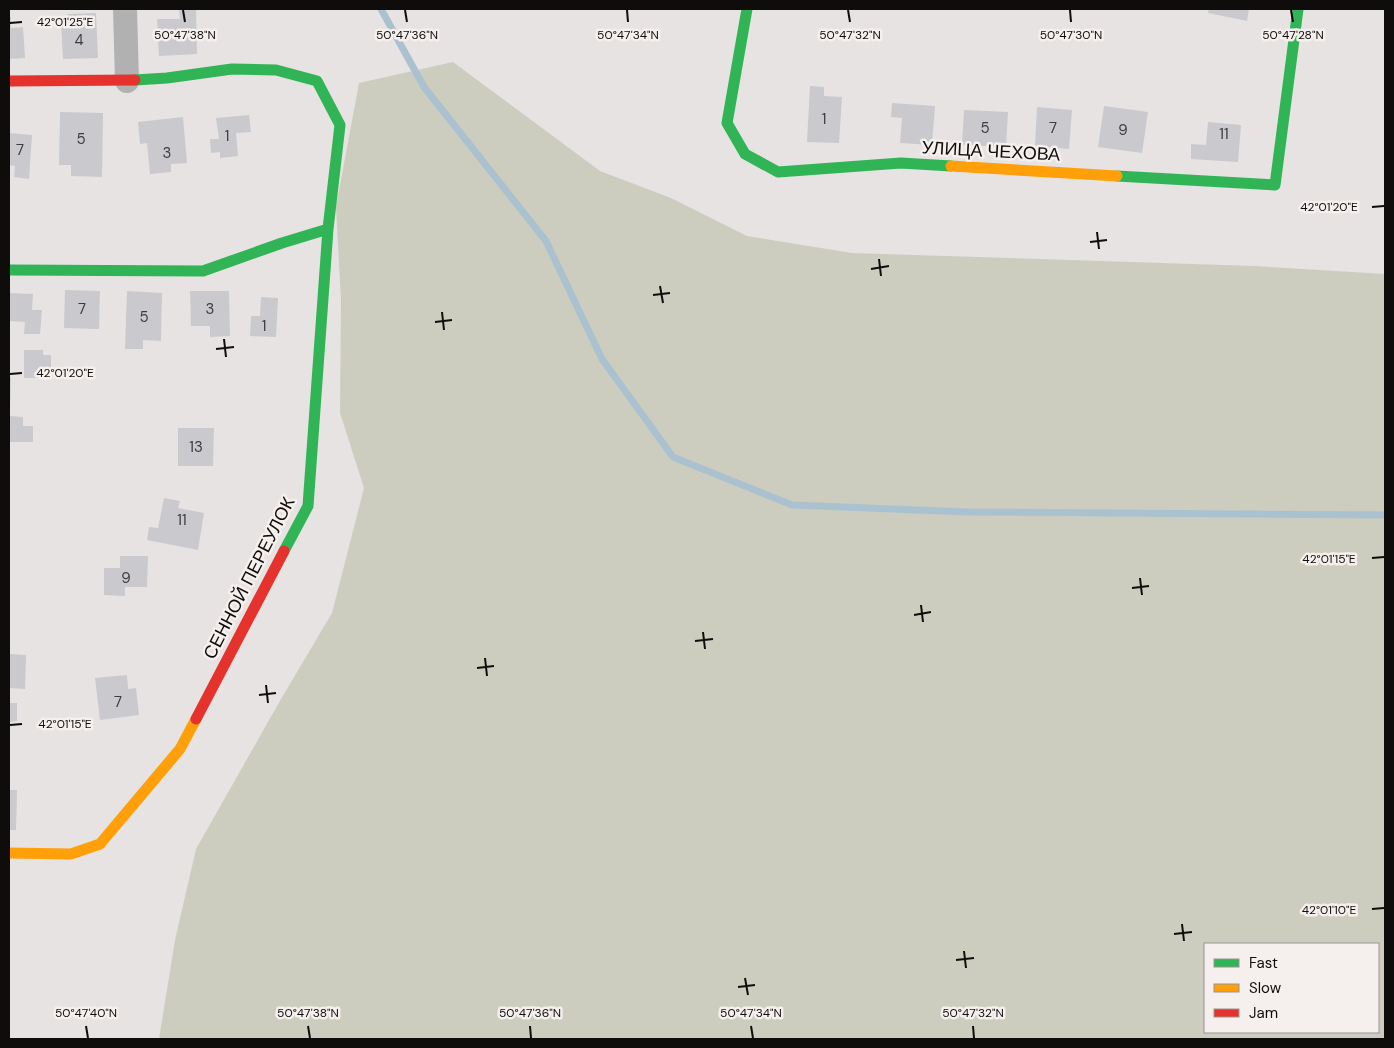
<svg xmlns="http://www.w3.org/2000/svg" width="1394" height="1048" viewBox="0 0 1394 1048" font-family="'DM Sans',sans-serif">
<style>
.green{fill:#cdcdbf;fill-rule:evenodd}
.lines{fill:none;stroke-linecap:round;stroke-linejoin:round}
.stream{stroke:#aac1cf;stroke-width:7}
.building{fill:#cac9ce}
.street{stroke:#b1b1b1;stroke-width:24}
.fast{stroke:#30b455;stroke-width:11}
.slow{stroke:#ff9f0a;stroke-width:11}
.jam{stroke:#e5322d;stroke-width:11}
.ticks{fill:none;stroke:#0f0d0c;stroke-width:2}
.labels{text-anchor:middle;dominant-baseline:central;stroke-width:5;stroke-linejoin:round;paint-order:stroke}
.number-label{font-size:15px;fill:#3e3c3c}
.street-label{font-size:18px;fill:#0f0d0c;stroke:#f5efed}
.ticks-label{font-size:12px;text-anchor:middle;fill:#0f0d0c;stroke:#f5efed;stroke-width:5;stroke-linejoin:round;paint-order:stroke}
</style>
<rect width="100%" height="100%" fill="#e6e3e2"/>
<path class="green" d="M453,62L600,171L671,198L747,236L852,253L1255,266L1385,274V1039H159L175,940L196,849L281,699L332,613L364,488L340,413L341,301L336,207L359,83ZM1205,944H1378V1032H1205Z"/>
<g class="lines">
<path class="stream" d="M381,9L424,87L546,241L602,359L673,457L792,505L969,512L1385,515"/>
</g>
<path class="building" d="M179,9H196L197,54L159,56L157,19H180Z
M1209,9H1249L1247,21L1208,13Z
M96,13L98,58L63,59L61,23H67V14Z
M9,17H11V28L23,27L25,58L9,59Z
M810,86L824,87V96L842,97L839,143L807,142Z
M892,103L935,106L932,145L900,143L902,118L891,117Z
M1104,106L1148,112L1142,153L1098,147Z
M1037,107L1072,110L1069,149L1035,146Z
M964,110L1008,112L1006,147L962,145Z
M60,112L103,113L102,177L71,176V165H59Z
M249,115L251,132L236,133L238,156L220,158V152L211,153L210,139H219L216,118Z
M183,117L187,163L171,164V172L150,174L147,143L140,144L138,122Z
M1208,122L1241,125L1238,162L1191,159V144L1206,145Z
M9,133L32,135L29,179L14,177L15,166L9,165Z
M65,290L100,291L99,329L64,328Z
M127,291L162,293L161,341L143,340V349H125Z
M190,291H229L230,336L210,337V326H191Z
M9,293L33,294L32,310H42L40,334H24L25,322L9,321Z
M261,297L278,298L276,337L250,336L251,316H260Z
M24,350H43V355H51V378H24Z
M9,377H11L10,410H9Z
M9,416L23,417V426H33V442H9Z
M178,428H214L213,466H178Z
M164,498L180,501L178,508L204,513L198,550L147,540L149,527L158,528Z
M120,556H148L147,587H125V596L104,595V568H120Z
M9,654L26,655L25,689L9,688Z
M127,675L128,689L136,688L139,715L100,720L95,678Z
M9,703H17V721L9,722Z
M9,790H17L16,830H9Z"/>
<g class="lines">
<path class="street" d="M125,9L127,81"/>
<path class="fast" d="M747,9L727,123L745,154L778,172L901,163L951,166
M135,80L167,78L232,69L276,70L317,81L340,125L328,229L308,506L284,551
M1117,176L1275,185L1298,9
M9,270L203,271L282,243L328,229"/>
<path class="slow" d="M951,166L1117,176
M9,853L71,854L100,844L180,749L196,719"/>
<path class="jam" d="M9,81L135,80
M196,719L284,551"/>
</g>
<path class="ticks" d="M183,10L185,22M405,10L407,22M627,10L628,22M848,10L850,22M1070,10L1071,22M1291,10L1293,22M10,23L22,22M1372,207L1384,206M1097,232L1099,249M1090,242L1107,240M879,259L881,276M871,269L889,266M660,286L663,303M653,295L670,293M442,312L444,330M435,322L452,320M224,339L226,357M216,349L234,347M10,374L22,373M1372,558L1384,557M1140,578L1142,595M1132,588L1149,586M921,605L923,622M914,615L931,612M703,632L705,649M695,641L713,639M485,658L487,676M477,668L494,666M266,685L268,703M259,695L276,693M10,725L22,724M1372,909L1384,908M1182,924L1184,941M1174,934L1192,932M964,951L966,968M956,960L974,958M745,978L748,995M738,987L755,985M86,1026L88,1038M308,1026L310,1038M530,1026L531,1038M751,1026L753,1038M973,1026L974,1038"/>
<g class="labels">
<g class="number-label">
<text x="79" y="40">4</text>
<text x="824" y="119">1</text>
<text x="985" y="128">5</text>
<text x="1053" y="128">7</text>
<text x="1123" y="130">9</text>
<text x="1224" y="134">11</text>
<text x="227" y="136">1</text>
<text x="81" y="139">5</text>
<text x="20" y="150">7</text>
<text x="167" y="153">3</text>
<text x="82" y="309">7</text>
<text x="210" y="309">3</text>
<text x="144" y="317">5</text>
<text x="264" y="326">1</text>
<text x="196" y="447">13</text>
<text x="182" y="520">11</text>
<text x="126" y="578">9</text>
<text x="118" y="702">7</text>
</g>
<g class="street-label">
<text transform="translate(991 151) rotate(3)">УЛИЦА ЧЕХОВА</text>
<text transform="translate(249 578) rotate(-63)">СЕННОЙ ПЕРЕУЛОК</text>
</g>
</g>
<g class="ticks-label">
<text x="65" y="26">42°01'25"E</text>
<text x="185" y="39">50°47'38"N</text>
<text x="407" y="39">50°47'36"N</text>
<text x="628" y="39">50°47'34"N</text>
<text x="850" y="39">50°47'32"N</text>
<text x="1071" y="39">50°47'30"N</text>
<text x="1293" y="39">50°47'28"N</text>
<text x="1329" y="211">42°01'20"E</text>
<text x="65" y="377">42°01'20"E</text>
<text x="1329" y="563">42°01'15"E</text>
<text x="65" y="728">42°01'15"E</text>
<text x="1329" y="914">42°01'10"E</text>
<text x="86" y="1017">50°47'40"N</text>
<text x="308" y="1017">50°47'38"N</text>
<text x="530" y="1017">50°47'36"N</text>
<text x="751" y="1017">50°47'34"N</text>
<text x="973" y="1017">50°47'32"N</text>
</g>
<rect width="1394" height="1048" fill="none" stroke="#0f0d0c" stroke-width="20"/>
<rect x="1204" y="943" width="175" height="90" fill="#f5efed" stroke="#999593"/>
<rect x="1214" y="959" width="25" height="8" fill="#30b455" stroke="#999593"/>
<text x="1249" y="968" font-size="15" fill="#0f0d0c">Fast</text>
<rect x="1214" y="984" width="25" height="8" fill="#ff9f0a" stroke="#999593"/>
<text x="1249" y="993" font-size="15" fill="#0f0d0c">Slow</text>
<rect x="1214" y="1009" width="25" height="8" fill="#e5322d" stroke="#999593"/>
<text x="1249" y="1018" font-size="15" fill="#0f0d0c">Jam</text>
</svg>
